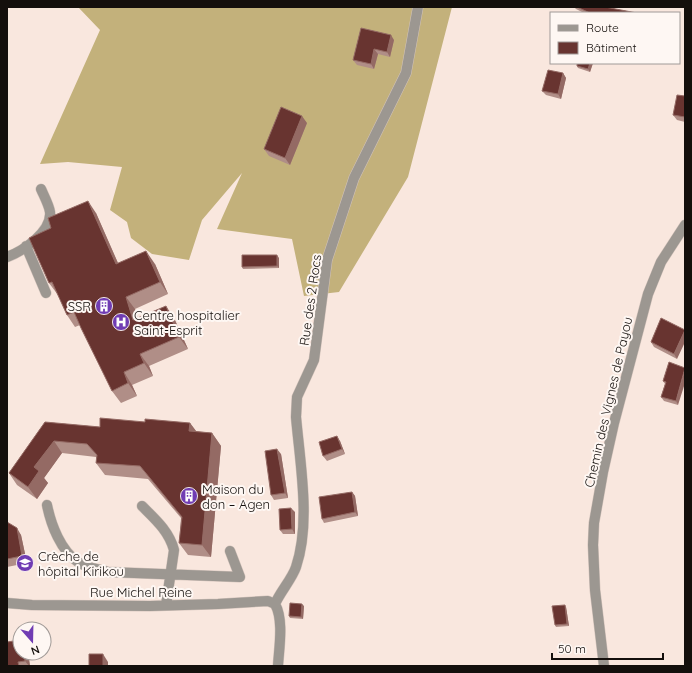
<svg xmlns="http://www.w3.org/2000/svg" width="692" height="673" viewBox="0 0 692 673" font-family="Quicksand,sans-serif">
<style>
.forest{fill:#c3b17b}
.lines{fill:none;stroke-linecap:round;stroke-linejoin:round}
.minor-casing{stroke:#d4c4bc;stroke-width:11}
.minor{stroke:#9c9791;stroke-width:10}
.wall{fill:#b08e87}
.shaded-wall{fill:#946a64}
.building{fill:#683430;stroke:#946a64}
.labels{text-anchor:middle;dominant-baseline:central;stroke-width:4;stroke-linejoin:round;paint-order:stroke}
.street-label{font-size:13px;fill:#140f0c;stroke:#fef7f3}
.poi-label{font-size:13px;fill:#140f0c;stroke:#fef7f3;text-anchor:start}
</style>
<rect width="100%" height="100%" fill="#f9e7de"/>
<path class="forest" d="M78,7H452L408,177L339,292L304,296L292,239L217,229L242,173L202,220L189,260L152,254L131,238L127,222L110,210L122,167L68,162L40,164L100,30Z"/>
<g class="lines">
<g class="minor-casing">
<path id="minor" d="M26,246L46,293
M7,257C23,251 52,232 50,212C49,205 44,196 41,189
M47,505C51,525 61,551 78,562C87,568 98,569 108,572L240,577L230,551
M142,506C155,519 169,531 174,550L166,605
M7,603L32,605L150,606L218,604L268,601L275,604
M275,604C280,592 292,579 296,567C311,523 300,463 296,417L297,397L314,360L327,260L354,178L406,73L418,7
M275,604C284,620 279,648 278,666
M604,666L595,590L593,545L594,523L603,472L614,423L648,294L661,262L685,225"/>
</g>
<use href="#minor" class="minor"/>
</g>
<path class="wall" d="M574,7H605L637,13H584L576,9Z
M394,40L390,57L378,54L374,69L357,65L353,60Z
M593,63L590,72L578,68L577,66Z
M563,73L566,78L561,99L546,95L542,91Z
M685,96V122L677,120L673,115Z
M307,123L290,165L269,156L264,149Z
M96,213L118,263L155,264L168,294L135,309L138,318H174L188,349L149,366L153,376L132,385L137,396L121,403L112,391L80,325L75,327L67,315L58,295L49,283Z
M279,258V268L243,269L242,267Z
M661,318L677,359L654,347L651,342Z
M669,362L678,405L664,401L661,397L665,384L663,381Z
M45,422L100,427L145,422L190,423L196,431L212,433L221,446L211,557L188,555L179,543L181,518L148,479L105,475L96,463V457L62,453L44,478L48,483L37,499L17,485L9,473Z
M340,441L345,454L327,461L323,456Z
M281,454L288,498L274,500L271,495Z
M352,492L355,496L358,516L324,523L322,519Z
M295,512V534H283L280,530Z
M7,522L21,535L27,563L7,567Z
M304,606L303,619L290,618L289,616Z
M566,607L569,626L556,627L555,625Z
M28,653L30,666H7Z"/>
<path class="shaded-wall" d="M391,35L394,40L390,57L387,52Z
M374,49L378,54L374,69L371,64Z
M590,63H593L590,72L588,69Z
M563,73L566,78L561,99L558,94Z
M302,116L307,123L290,165L285,158Z
M88,201L96,213L124,277L116,264Z
M146,251L155,264L168,294L160,282Z
M277,255L279,258V268L277,266Z
M126,297L135,309L142,333L133,320Z
M166,306L174,318L188,349L179,337Z
M685,330V342L677,359L674,354Z
M140,354L149,366L153,376L144,363Z
M685,369V383L678,405L676,401Z
M124,372L132,385L137,396L128,383Z
M190,423L199,435L189,431Z
M212,433L221,446L211,557L202,545Z
M337,436L340,441L345,454L342,449Z
M54,441L62,453L44,478L48,483L37,499L28,487L34,467Z
M277,449L281,454L288,498L285,493Z
M352,492L355,496L358,516L355,512Z
M291,508L295,512V534L292,529Z
M17,528L21,535L27,563L22,556Z
M302,604L304,606L303,619L301,617Z
M565,605L566,607L569,626L567,624Z
M24,653H28L30,666H29L25,661Z
M103,654L108,662V666H103Z"/>
<path class="building" d="M577,7H605L637,13H590Z
M361,28L391,35L387,52L374,49L371,64L353,60Z
M577,63H590L588,69L577,66Z
M548,70L563,73L558,94L542,91Z
M677,95L685,96V117L673,115Z
M281,107L302,116L285,158L264,149Z
M88,201L116,264L146,251L160,282L126,297L133,320L166,306L179,337L140,354L144,363L124,372L128,383L112,391L81,328L74,312L67,315L52,282L49,283L29,238L51,228L48,218Z
M242,255H277V266L242,267Z
M661,318L685,330L674,354L651,342Z
M669,362L685,368L676,401L661,397L666,382L663,381Z
M100,418L145,422V419L190,423L189,431L212,433L202,545L179,543L182,517L140,466L96,463L97,455L87,444L54,441L34,467L39,471L28,487L9,473L45,422L100,427Z
M337,436L342,449L323,456L319,442Z
M277,449L285,493L271,495L265,451Z
M352,492L355,512L322,519L319,497Z
M291,508L292,529L280,530L279,509Z
M7,522L17,528L22,556L7,559Z
M290,603L302,604L301,617L289,616Z
M565,605L567,624L555,625L552,606Z
M20,640V653H24L25,661L18,662L19,666H7V642Z
M89,654H103V666H89Z"/>
<defs>
<g id="building-disc" transform="scale(0.9)"><circle r="9.5" fill="#703cb3" stroke="#fef7f3"/><path d="M-4-6H4V6H1V3H-1V6H-4ZM-2.5-4.3h1.7v1.8h-1.7ZM.8-4.3h1.7v1.8H.8ZM-2.5-1h1.7V.8h-1.7ZM.8-1h1.7V.8H.8Z" fill="#fff"/></g>
<g id="hospital-disc" transform="scale(0.9)"><circle r="9.5" fill="#703cb3" stroke="#fef7f3"/><path d="M-5-5h3v3.5h4V-5h3V5h-3V1.5h-4V5h-3Z" fill="#fff"/></g>
<g id="school-disc" transform="scale(0.9)"><circle r="9.5" fill="#703cb3" stroke="#fef7f3"/><path d="M0-5L7-2L0 1L-7-2ZM-4 1L0 2.5L4 1V4Q0 6-4 4Z" fill="#fff"/></g>
</defs>
<g fill-rule="evenodd">
<use href="#building-disc" x="104" y="306"/>
<use href="#hospital-disc" x="121" y="322"/>
<use href="#building-disc" x="189" y="496"/>
<use href="#school-disc" x="25" y="563"/>
</g>
<g class="labels">
<g class="street-label">
<text transform="translate(310 300) rotate(-82)">Rue des 2 Rocs</text>
<text transform="translate(608 402) rotate(-77)">Chemin des Vignes de Payou</text>
<text x="141" y="592">Rue Michel Reine</text>
</g>
<g class="poi-label">
<text x="91" y="306" text-anchor="end">SSR</text>
<text x="134" y="315">Centre hospitalier<tspan x="134" dy="15">Saint-Esprit</tspan></text>
<text x="202" y="489">Maison du<tspan x="202" dy="15">don – Agen</tspan></text>
<text x="38" y="556">Crèche de<tspan x="38" dy="15">hôpital Kirikou</tspan></text>
</g>
</g>
<rect width="692" height="673" fill="none" stroke="#140f0c" stroke-width="16"/>
<rect x="550" y="12" width="130" height="52" fill="#fef7f3" stroke="#a09a97"/>
<rect x="558" y="25" width="20" height="6" fill="#9c9791" stroke="#a09a97"/>
<text x="586" y="32" font-size="12" fill="#140f0c">Route</text>
<rect x="558" y="42" width="20" height="12" fill="#683430" stroke="#a09a97"/>
<text x="586" y="52" font-size="12" fill="#140f0c">Bâtiment</text>
<g transform="translate(32 641) rotate(160)"><circle r="19" fill="#fef7f3" stroke="#a09a97"/>
<path d="M0-3L7 15L0 10L-7 15Z" fill="#703cb3"/>
<text y="-6" font-size="11" font-weight="bold" text-anchor="middle" fill="#140f0c">N</text>
</g>
<path d="M552 653v6h111v-6" fill="none" stroke="#140f0c" stroke-width="2"/>
<text x="558" y="653" font-size="12" fill="#140f0c" stroke="#fef7f3" stroke-width="3" paint-order="stroke">50 m</text>
</svg>
